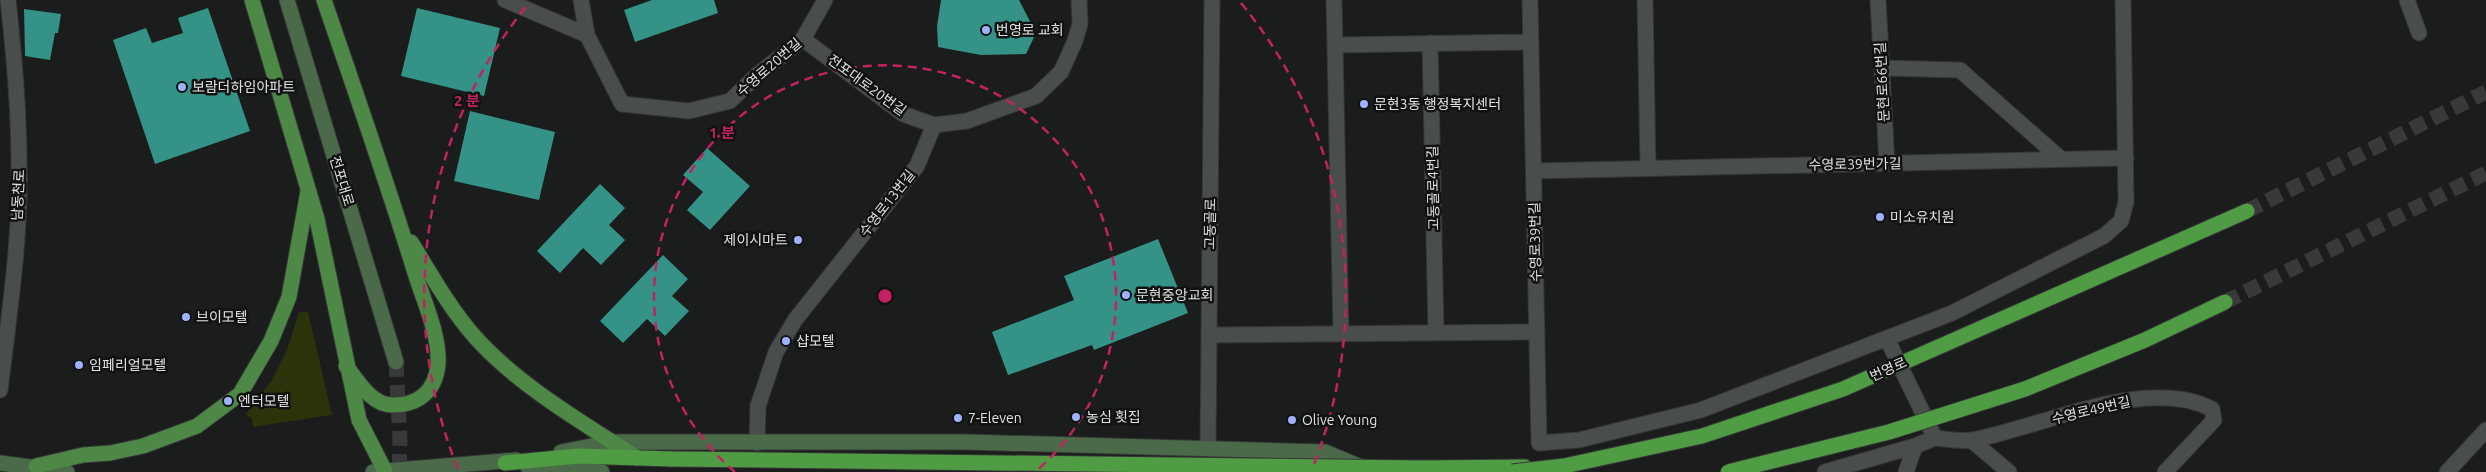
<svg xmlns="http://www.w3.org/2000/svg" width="2486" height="472" viewBox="0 0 2486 472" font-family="Ubuntu,'Noto Sans KR',sans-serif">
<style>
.green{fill:#2b330b}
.building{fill:#349287}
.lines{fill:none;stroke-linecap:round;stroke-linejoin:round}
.secondary-tunnel{stroke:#383a39;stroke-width:15;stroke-dasharray:15 8;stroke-linecap:butt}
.trunk-tunnel{stroke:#383a39;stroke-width:15;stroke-dasharray:15 8;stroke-linecap:butt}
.minor-casing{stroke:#353736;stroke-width:17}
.tertiary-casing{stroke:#353736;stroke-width:17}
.secondary-casing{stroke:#353736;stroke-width:17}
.primary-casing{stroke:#353736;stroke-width:17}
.trunk-casing{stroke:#353736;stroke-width:17}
.minor{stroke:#494d4b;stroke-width:15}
.tertiary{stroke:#494d4b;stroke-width:15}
.secondary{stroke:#4b6a49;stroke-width:15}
.primary{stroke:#4e8846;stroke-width:15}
.trunk{stroke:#509c44;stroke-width:15}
.trunk-bridge-casing{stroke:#353736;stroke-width:17;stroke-linecap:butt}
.trunk-bridge{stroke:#509c44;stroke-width:15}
.ring{fill:none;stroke:#c32262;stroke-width:2.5;stroke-dasharray:9 6}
.poi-dot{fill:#9fb3fd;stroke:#111312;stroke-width:2}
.labels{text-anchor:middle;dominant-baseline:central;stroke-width:5;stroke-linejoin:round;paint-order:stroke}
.poi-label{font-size:14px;fill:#dfe1e0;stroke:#111312;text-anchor:start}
.street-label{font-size:14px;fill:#dfe1e0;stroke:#111312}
.centre{fill:#c32262;stroke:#111312;stroke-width:2.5}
.ring-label{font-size:15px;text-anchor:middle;font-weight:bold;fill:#c32262;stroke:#111312;stroke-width:5;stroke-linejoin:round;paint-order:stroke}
</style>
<rect width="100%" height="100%" fill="#1a1d1b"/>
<path class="green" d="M299,312H308L332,415L253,427L252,419L246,414L272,380L287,350Z"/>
<path class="building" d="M652,0H714L718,13L635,42L624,10Z
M941,0H1019L1036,33L1026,54L981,55L938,47L937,26Z
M208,8L250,131L155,164L113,40L146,28L152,43L183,33L178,18Z
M417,8L500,28L484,96L401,76Z
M24,9L61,14L58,33H55L50,60L25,56Z
M470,111L555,132L539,200L454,181Z
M707,148L750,186L710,230L687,210L703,192L683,175Z
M600,184L625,208L609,225L625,240L601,265L583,248L560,273L537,251Z
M1158,239L1188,313L1094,350L1092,345L1008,375L992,332L1074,300L1064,276Z
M663,255L688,279L672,296L689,311L665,336L647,319L623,343L600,321Z"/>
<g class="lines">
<path class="secondary-tunnel" d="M396,362L400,441L399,472"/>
<path class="trunk-tunnel" d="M2247,211L2486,92
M2225,302L2486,173"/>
<g class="minor-casing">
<path id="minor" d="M505,0L587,35L622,104L689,111L730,101L757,75L803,39L825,0
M581,0L587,35
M1334,0L1341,334
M1530,0L1539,443L1579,440L1701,410L1952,313L2104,236L2121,221L2126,202L2123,0
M1645,0L1648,168
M1878,0L1887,163
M2407,0L2419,33
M803,39L903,114L934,125
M1430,43L1436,333
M1336,45L1531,42
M1882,68L1960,70L2061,159
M1534,171L2126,158
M1209,335L1537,332
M1935,438C1947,439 1961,442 1973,440C2041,427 2148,375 2212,409L2214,420L2165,472
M1971,440L2009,472
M757,443L758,406L776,352L795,320L917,166L934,125L967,121L1036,96L1061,72L1075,41L1080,24L1079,0
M1825,472L1915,446L1935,438L1887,339
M1906,472L1915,446
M2447,472L2486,430"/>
</g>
<g class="tertiary-casing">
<path id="tertiary" d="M0,390C9,315 21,238 19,163C19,108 14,54 8,0
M1208,448L1212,0"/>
</g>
<g class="secondary-casing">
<path id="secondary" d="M287,0L396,362
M561,452L612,442H967L1325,452L1361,467
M0,463L67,472
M526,465L602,472
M373,472L516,460"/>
</g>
<g class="primary-casing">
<path id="primary" d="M252,0L317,219L359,420L385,471
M324,0C355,91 387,182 415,273C424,302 440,335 438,365C435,391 419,405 393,405C371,405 358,381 346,366
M411,242C431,274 450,309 475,337C519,386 582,422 637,458
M36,466L83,455L110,453L143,446L197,426L240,394L271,341L289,297L308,191"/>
</g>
<g class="trunk-casing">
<path id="trunk" d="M505,463L578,456L672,459
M1423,468L1525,467"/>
</g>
<use href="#minor" class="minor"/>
<use href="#tertiary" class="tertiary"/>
<use href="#secondary" class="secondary"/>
<use href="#primary" class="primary"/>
<use href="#trunk" class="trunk"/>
<g class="trunk-bridge-casing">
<path id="trunk-bridge" d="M672,459L1423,468
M1512,472L1564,466L1702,436L1843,389L2247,211
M1728,472L1889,432L2025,389L2145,340L2225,302"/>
</g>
<use href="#trunk-bridge" class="trunk-bridge"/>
</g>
<g class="ring">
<path d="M735 472A231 231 0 1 1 1035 472"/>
<path d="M458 469A461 461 0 0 1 529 3M1241 3A461 461 0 0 1 1312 469"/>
</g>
<g class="poi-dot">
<circle cx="986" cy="30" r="5"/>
<circle cx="182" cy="87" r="5"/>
<circle cx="1364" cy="104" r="5"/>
<circle cx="1880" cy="217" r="5"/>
<circle cx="798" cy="240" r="5"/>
<circle cx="1126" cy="295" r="5"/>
<circle cx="186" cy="317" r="5"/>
<circle cx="786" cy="341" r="5"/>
<circle cx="79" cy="365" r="5"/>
<circle cx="228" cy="401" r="5"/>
<circle cx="1076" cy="417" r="5"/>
<circle cx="958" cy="418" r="5"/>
<circle cx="1292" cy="420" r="5"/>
</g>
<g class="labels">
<g class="poi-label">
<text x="996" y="30">번영로 교회</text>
<text x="192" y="87">보람더하임아파트</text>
<text x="1374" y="104">문현3동 행정복지센터</text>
<text x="1890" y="217">미소유치원</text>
<text x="788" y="240" text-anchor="end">제이시마트</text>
<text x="1136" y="295">문현중앙교회</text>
<text x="196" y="317">브이모텔</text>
<text x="796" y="341">샵모텔</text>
<text x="89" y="365">임페리얼모텔</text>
<text x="238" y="401">엔터모텔</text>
<text x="1086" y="417">농심 횟집</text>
<text x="968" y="418">7-Eleven</text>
<text x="1302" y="420">Olive Young</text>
</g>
<g class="street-label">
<text transform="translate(769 67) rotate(-41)">수영로20번길</text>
<text transform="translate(1882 82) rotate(-93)">문현로66번길</text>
<text transform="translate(867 85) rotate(36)">전포대로20번길</text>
<text transform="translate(1855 164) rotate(-1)">수영로39번가길</text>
<text transform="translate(342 181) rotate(73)">전포대로</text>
<text transform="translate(1433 188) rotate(-91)">고동골로4번길</text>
<text transform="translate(18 195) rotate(-87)">남동천로</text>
<text transform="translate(887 203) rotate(-52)">수영로13번길</text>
<text transform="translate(1210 224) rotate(-89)">고동골로</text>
<text transform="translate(1535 242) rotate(-91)">수영로39번길</text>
<text transform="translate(1888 369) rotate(-24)">번영로</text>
<text transform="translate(2091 410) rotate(-13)">수영로49번길</text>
</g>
</g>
<circle cx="885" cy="296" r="8" class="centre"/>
<g class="ring-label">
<text x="467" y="106">2 분</text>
<text x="722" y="138">1 분</text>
</g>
</svg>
